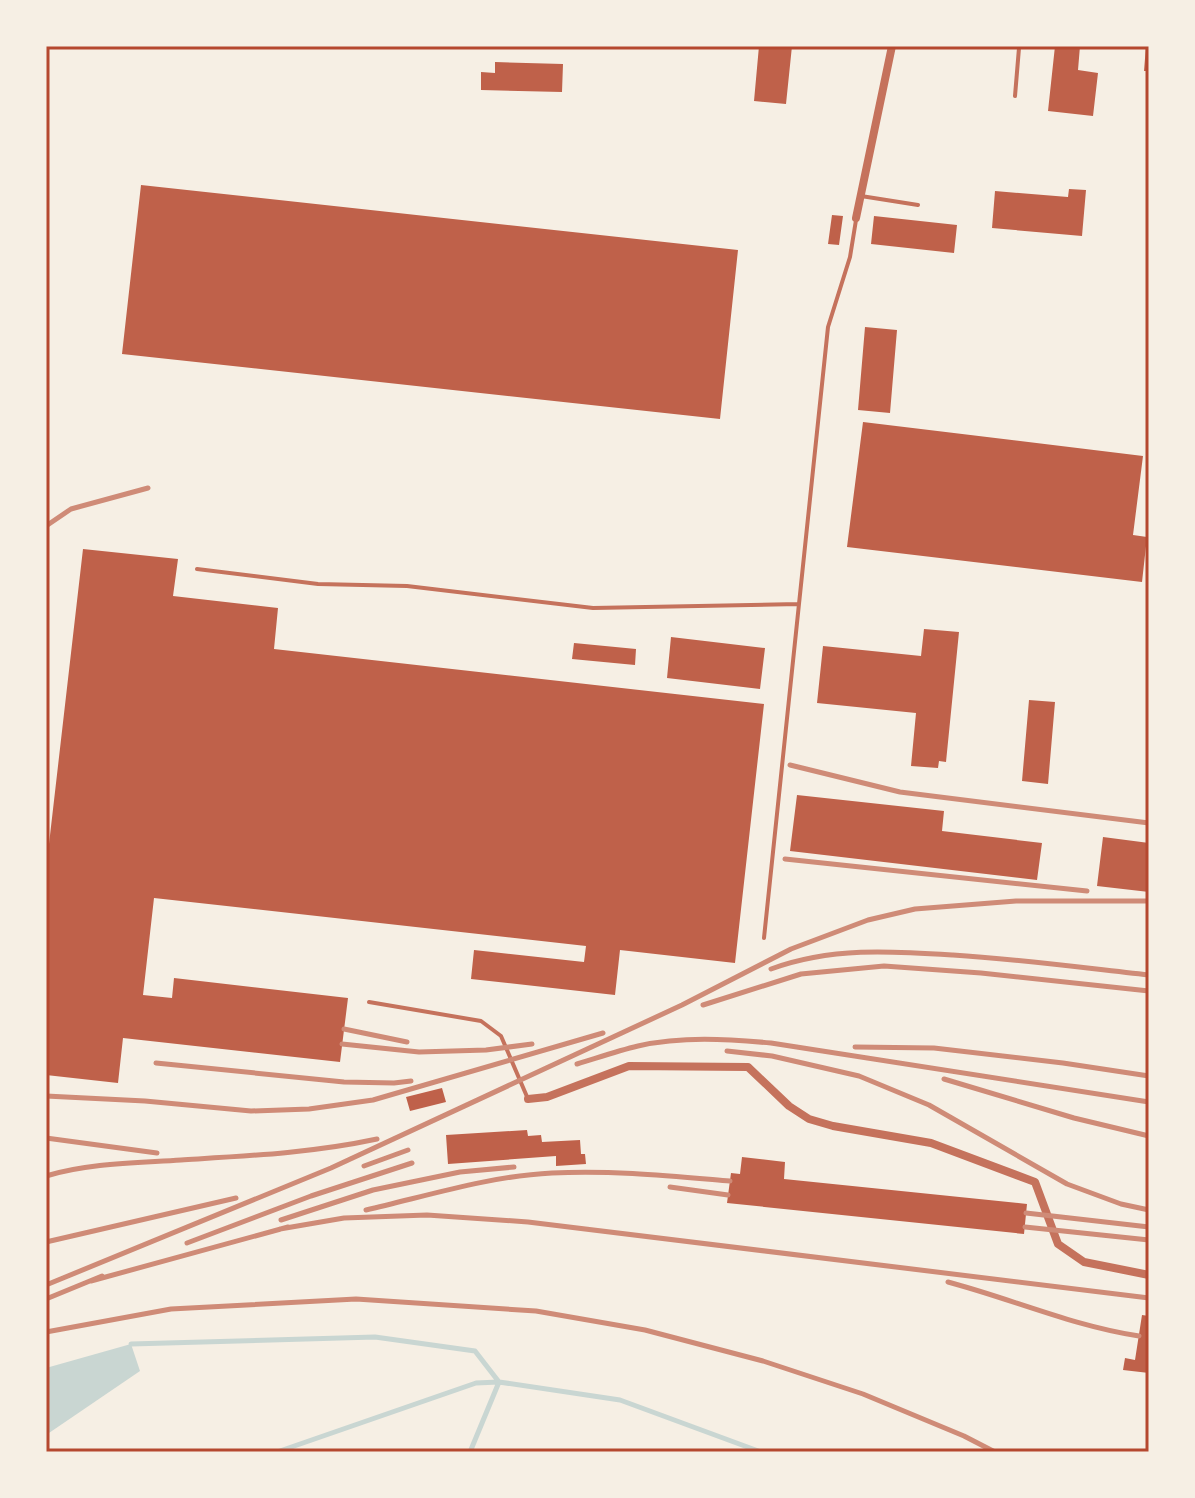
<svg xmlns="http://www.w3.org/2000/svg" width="1195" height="1498" viewBox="0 0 1195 1498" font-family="Manrope,sans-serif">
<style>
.water{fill:#c9d6d2}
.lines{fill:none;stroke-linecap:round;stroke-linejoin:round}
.stream{stroke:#c9d6d2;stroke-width:5}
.building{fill:#bf614a}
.service{stroke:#c5725c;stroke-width:4}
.minor{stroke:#c5725c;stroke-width:8}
.rail{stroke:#cf8b77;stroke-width:5}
.neatline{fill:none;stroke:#b5482f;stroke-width:3}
</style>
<rect width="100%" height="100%" fill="#f6efe4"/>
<path class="water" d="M131,1344L140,1371L46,1435V1368Z"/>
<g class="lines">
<path class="stream" d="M131,1344L375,1337L475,1351L499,1382L470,1452
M277,1452L476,1383L499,1382L620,1400L761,1452"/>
</g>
<path class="building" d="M759,46H792L786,104L754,101Z
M1055,46H1080L1078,70L1098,73L1093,116L1048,111Z
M1146,46H1149V71H1144Z
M495,62L563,64L562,92L481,90V72L495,73Z
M141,185L738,250L720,419L122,354Z
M1069,189L1086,190L1082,236L992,228L995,191L1068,197Z
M832,215L843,216L839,245L828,244Z
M874,216L957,225L954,253L871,244Z
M865,327L897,330L890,413L858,410Z
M863,422L1143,456L1133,535L1147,537L1142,582L847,547Z
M83,549L178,559L173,596L278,608L274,649L764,704L735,963L620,950L615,995L471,979L474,950L584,962L586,946L154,898L143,995L172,998L174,978L348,998L340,1062L123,1038L118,1083L46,1075V870Z
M924,629L959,632L946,762L939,761L938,768L911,766L916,713L817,703L823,646L921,656Z
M671,637L765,648L760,689L667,678Z
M574,643L636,649L635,665L572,659Z
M1029,700L1055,702L1048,784L1022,781Z
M797,795L944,811L942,831L1042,843L1037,880L790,851Z
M1103,837L1149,843V892L1097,886Z
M442,1088L446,1102L410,1111L406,1097Z
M527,1130L528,1136L541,1135L542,1142L580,1140L581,1154H585L586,1164L556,1166V1156L448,1164L446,1135Z
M742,1157L785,1162L784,1179L1027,1204L1024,1234L727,1203L731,1173L740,1174Z
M1142,1315L1149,1316V1373L1123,1370L1125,1358L1135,1360Z"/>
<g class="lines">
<path class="service" d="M1015,96L1019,48L1017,46
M861,196L918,205
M197,569L318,584L407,586L593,608L799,604
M764,938L828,327L850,257L856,220
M369,1002L481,1021L501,1036L528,1099"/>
<path class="minor" d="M856,218L892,46
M528,1099L547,1097L629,1066L748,1067L789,1106L809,1119L833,1126L931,1143L1035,1182L1058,1244L1084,1262L1149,1275"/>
<path class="rail" d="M46,526L71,509L148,488
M790,765L900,792L1149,823
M785,859L1087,891
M771,969C831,947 891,951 953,955C1019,959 1084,968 1149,975
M703,1005L801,974L884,966L981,973L1149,991
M344,1029L407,1042
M342,1044L419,1052L486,1050L532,1044
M855,1047L934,1048L1063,1063L1149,1076
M727,1051L772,1056L859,1076L929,1105L1067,1184L1121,1204L1149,1210
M156,1063L344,1082L394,1083L411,1081
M577,1064C597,1058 617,1051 638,1046C682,1036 727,1039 771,1043L1149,1102
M944,1079L1074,1118L1149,1136
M46,1096L145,1101L251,1111L309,1109L373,1100L603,1033
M46,1138L157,1153
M364,1166L408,1150
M46,1176C89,1163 136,1163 181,1160C246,1156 312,1153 377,1139
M670,1187L728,1195
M366,1210C427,1196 489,1176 552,1173C612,1170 671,1176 730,1181
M1026,1213L1149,1227
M281,1220L373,1190L460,1172L514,1167
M1025,1227L1149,1240
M280,1229L344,1218L427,1215L528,1222L1149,1298
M46,1242L236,1198
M187,1243L311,1196L412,1163
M91,1281L288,1227
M948,1282C1012,1299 1073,1326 1139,1336
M46,1285L331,1168L682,1005L791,949L868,920L915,909L1016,901H1149
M46,1299L102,1276
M46,1332L171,1309L356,1299L536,1311L645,1330L763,1361L863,1394L964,1436L995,1452"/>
</g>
<rect width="1195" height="1498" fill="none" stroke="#f6efe4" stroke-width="96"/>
<rect x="48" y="48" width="1099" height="1402" class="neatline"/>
</svg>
